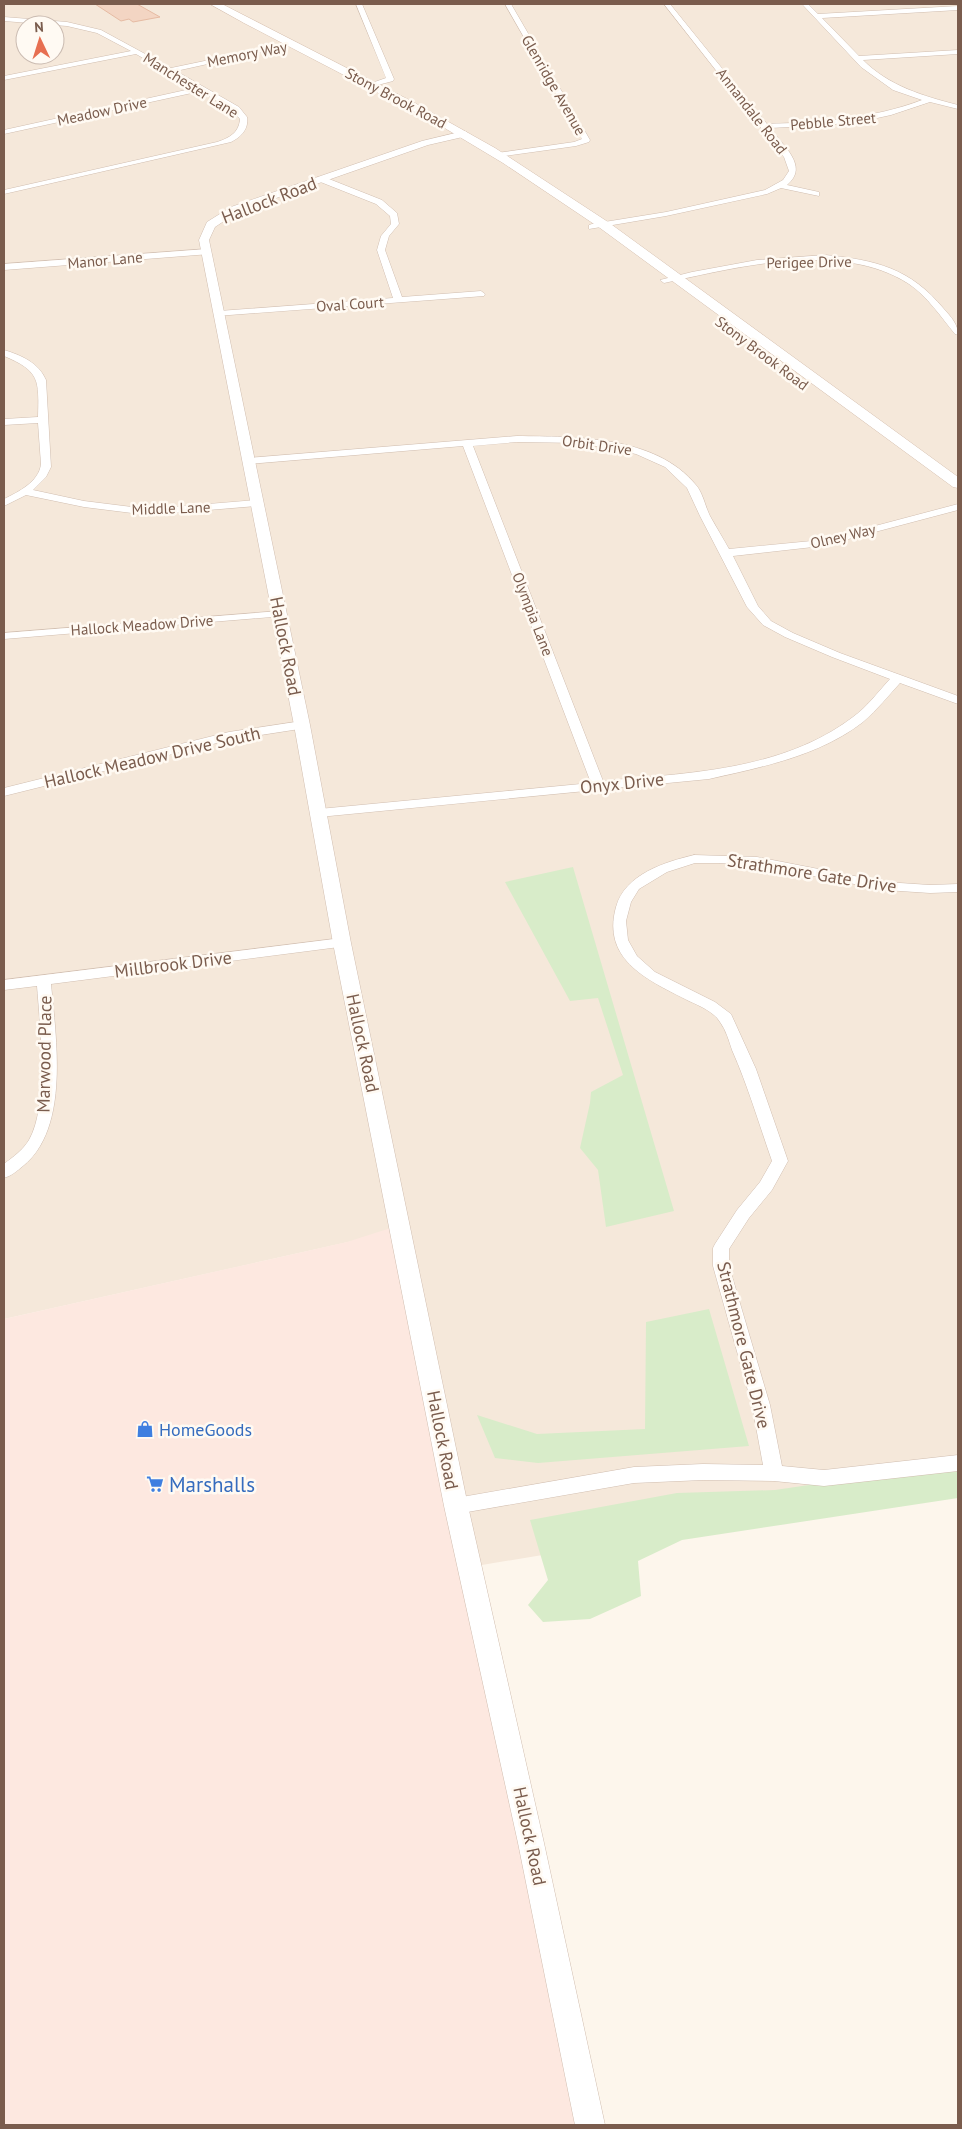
<svg xmlns="http://www.w3.org/2000/svg" width="962" height="2129" viewBox="0 0 962 2129" font-family="'PT Sans',sans-serif">
<style>
.residential{fill:#f5e8da;fill-rule:evenodd}
.commercial{fill:#fde8e0}
.green{fill:#d8ecc9}
.building{fill:#f3d5c3;stroke:#e6bba3}
.lines{fill:none;stroke-linecap:round;stroke-linejoin:round}
.minor-casing{stroke:#d1beb0;stroke-width:1}
.tertiary-casing{stroke:#d1beb0;stroke-width:1}
.secondary-casing{stroke:#d6c0b0;stroke-width:1}
.minor{fill:#fff;fill-rule:evenodd}
.tertiary{fill:#fff;fill-rule:evenodd}
.secondary{fill:#fff;fill-rule:evenodd}
.labels{text-anchor:middle;dominant-baseline:central;stroke-width:5;stroke-linejoin:round;paint-order:stroke}
.far-street-label{font-size:15px;fill:#7a5c4d;stroke:#fffaf3}
.street-label{font-size:18px;fill:#7a5c4d;stroke:#fffaf3}
.shop-label{font-size:18px;fill:#366cbe;stroke:#fffaf3;text-anchor:start}
.near-shop-label{font-size:21px;fill:#366cbe;stroke:#fffaf3;text-anchor:start}
</style>
<rect width="100%" height="100%" fill="#fdf6ec"/>
<path class="residential" d="M4,4H958V1486L470,1567L393,1232L4,1319ZM25,25H55V55H25Z"/>
<path class="commercial" d="M400,1225L590,2125H4V1319L347,1242Z"/>
<path class="green" d="M573,867L674,1211L606,1227L598,1170L580,1148L590,1103L591,1092L623,1075L598,998L570,1001L505,882Z
M709,1309L749,1446L538,1463L495,1458L477,1415L537,1434L645,1429L646,1322Z
M958,1463V1498L682,1540L638,1561L641,1596L590,1619L543,1622L528,1605L548,1580L530,1520L677,1493L775,1490Z"/>
<path class="building" d="M95,4H137L160,17L133,22L129,19L121,21Z"/>
<g class="lines">
<g class="minor-casing">
<path id="minor" d="M356,4H362L394,79L393,81L370,87L366,85L386,78Z
M505,4H511L590,140L589,142L576,146L497,157L493,155L497,153L574,142L582,139Z
M664,4H670L767,124C820,122 872,119 922,100L893,90L861,67L802,4H808L818,14L958,6V10L822,18L859,56L958,50V54L863,60C889,86 923,96 958,105V109L930,102L891,115L868,120L827,125L770,128C782,145 810,166 787,185L819,192V196L781,188L767,194L666,216L589,229V225L592,224L666,212L765,190L783,180L789,171L784,157Z
M4,17L67,22L101,30L171,68L295,42L298,44L176,71L239,107L247,117C249,129 241,137 231,142L4,194V190L217,142C229,138 239,133 240,119L233,111L201,91L4,134V130L195,88L136,54L4,80V76L131,51L97,33L67,26L4,21Z
M318,177H324L382,200L397,213L399,224L389,236L385,250L402,297L481,291L485,294L484,296L216,316V312L219,311L393,298L377,250L381,236L391,224L390,216L376,204L318,181Z
M207,249L211,252L210,254L4,270V264Z
M825,255C876,260 910,268 944,309C951,317 958,324 958,335L955,334C941,317 927,296 909,284C841,240 738,267 664,283L660,280L692,272L757,260Z
M4,350C21,355 39,363 46,380L51,467L46,477L33,490L84,501L148,509L257,500L262,503L257,506L148,515L84,507L26,495L4,506V499C18,492 39,482 41,464L38,423L4,425V419L38,417C39,380 40,371 4,356Z
M517,436C575,437 655,435 696,485C703,493 705,506 710,516C716,527 723,538 729,549L822,540L958,504V510L822,546L733,556L758,606L771,621L793,633L840,653L958,696V704L900,683C888,696 877,710 863,722C819,756 762,767 709,779L319,817L314,816L312,813L319,809L591,783L463,446L249,464L244,461L249,458ZM517,442L581,443L636,454L665,467L687,488L700,516L747,607L763,625L785,637L832,657L890,679C878,692 867,707 853,717C782,771 687,773 603,781L473,446Z
M280,611L286,614L284,616L4,639V633Z
M302,721L306,722L308,725L306,728L229,740L4,796V788L229,732Z
M694,855L757,857L885,882L930,885L958,884V892L930,893L885,890L757,865L719,863H695L667,872L639,889L631,902L626,921L628,940L637,956L655,972L715,1002L731,1014L756,1069L788,1161L772,1190L749,1218L729,1249V1266L770,1405L782,1466L824,1470L958,1455V1471L824,1486L774,1481L703,1480L634,1483L456,1514L449,1512L447,1506L449,1500L456,1498L634,1467L703,1464L763,1465L752,1405L713,1266V1248L715,1244L737,1210L760,1182L772,1161C759,1124 748,1086 732,1050C729,1041 726,1030 720,1022C714,1012 700,1006 689,1001C650,981 601,961 616,907C625,874 665,862 694,855Z
M342,938L347,940L349,943L347,946L51,984C56,1038 70,1128 23,1166C17,1171 11,1176 4,1178V1164C13,1157 23,1150 29,1140C49,1105 40,1025 37,986L4,990V980Z"/>
</g>
<g class="tertiary-casing">
<path id="tertiary" d="M464,131L467,132V136L428,145L239,211L215,227L209,240L310,725L351,943L468,1506L544,1843L605,2125H575L518,1843L444,1506L333,943L294,725L199,240L207,222L231,207L422,141Z"/>
</g>
<g class="secondary-casing">
<path id="secondary" d="M210,4H222L413,102L495,148L608,222L958,477V488L953,487L600,228L503,163L438,124L244,23Z"/>
</g>
<use href="#minor" class="minor"/>
<use href="#tertiary" class="tertiary"/>
<use href="#secondary" class="secondary"/>
</g>
<defs>
<g id="shop-bare" transform="scale(1.35)"><path d="M-5-2.5h2.3a2.7 3.5 0 0 1 5.4 0H5L5.5 6h-11ZM-1.5-2.5h3a1.5 2.3 0 0 0-3 0Z" fill="#3f7fe0" stroke="#fffaf3" stroke-width="2.5" paint-order="stroke"/></g>
<g id="supermarket-bare" transform="scale(1.35)"><path d="M-6-5.5h2.5l.6 2H6L4.5 2H-2.5L-4.4-4H-6ZM-1.5 3.2a1.3 1.3 0 1 0 .1 0ZM3 3.2a1.3 1.3 0 1 0 .1 0Z" fill="#3f7fe0" stroke="#fffaf3" stroke-width="2.5" paint-order="stroke"/></g>
</defs>
<g fill-rule="evenodd">
<use href="#shop-bare" x="145" y="1429"/>
<use href="#supermarket-bare" x="155" y="1484"/>
</g>
<g class="labels">
<g class="far-street-label">
<text transform="translate(247 54) rotate(-11)">Memory Way</text>
<text transform="translate(191 85) rotate(32)">Manchester Lane</text>
<text transform="translate(554 85) rotate(60)">Glenridge Avenue</text>
<text transform="translate(396 98) rotate(28)">Stony Brook Road</text>
<text transform="translate(102 111) rotate(-12)">Meadow Drive</text>
<text transform="translate(752 111) rotate(52)">Annandale Road</text>
<text transform="translate(833 121) rotate(-5)">Pebble Street</text>
<text transform="translate(105 260) rotate(-5)">Manor Lane</text>
<text transform="translate(809 262) rotate(-1)">Perigee Drive</text>
<text transform="translate(350 304) rotate(-4)">Oval Court</text>
<text transform="translate(762 353) rotate(37)">Stony Brook Road</text>
<text transform="translate(597 445) rotate(8)">Orbit Drive</text>
<text transform="translate(171 508) rotate(-2)">Middle Lane</text>
<text transform="translate(843 536) rotate(-13)">Olney Way</text>
<text transform="translate(533 614) rotate(69)">Olympia Lane</text>
<text transform="translate(142 625) rotate(-4)">Hallock Meadow Drive</text>
</g>
<g class="street-label">
<text transform="translate(269 200) rotate(-21)">Hallock Road</text>
<text transform="translate(286 646) rotate(79)">Hallock Road</text>
<text transform="translate(152 757) rotate(-13)">Hallock Meadow Drive South</text>
<text transform="translate(622 783) rotate(-6)">Onyx Drive</text>
<text transform="translate(812 873) rotate(9)">Strathmore Gate Drive</text>
<text transform="translate(173 964) rotate(-7)">Millbrook Drive</text>
<text transform="translate(363 1043) rotate(78)">Hallock Road</text>
<text transform="translate(44 1054) rotate(-89)">Marwood Place</text>
<text transform="translate(744 1345) rotate(76)">Strathmore Gate Drive</text>
<text transform="translate(443 1440) rotate(79)">Hallock Road</text>
<text transform="translate(530 1836) rotate(78)">Hallock Road</text>
</g>
<g class="shop-label">
<text x="159" y="1429">HomeGoods</text>
</g>
<g class="near-shop-label">
<text x="169" y="1484">Marshalls</text>
</g>
</g>
<rect width="962" height="2129" fill="none" stroke="#7a5c4d" stroke-width="10"/>
<g transform="translate(40 40) rotate(356)"><circle r="24" fill="#fffaf3" stroke="#cabbb1"/>
<path d="M0-4L9 19L0 12L-9 19Z" fill="#e76f51"/>
<text y="-8" font-size="14" font-weight="bold" text-anchor="middle" fill="#7a5c4d">N</text>
</g>
</svg>
